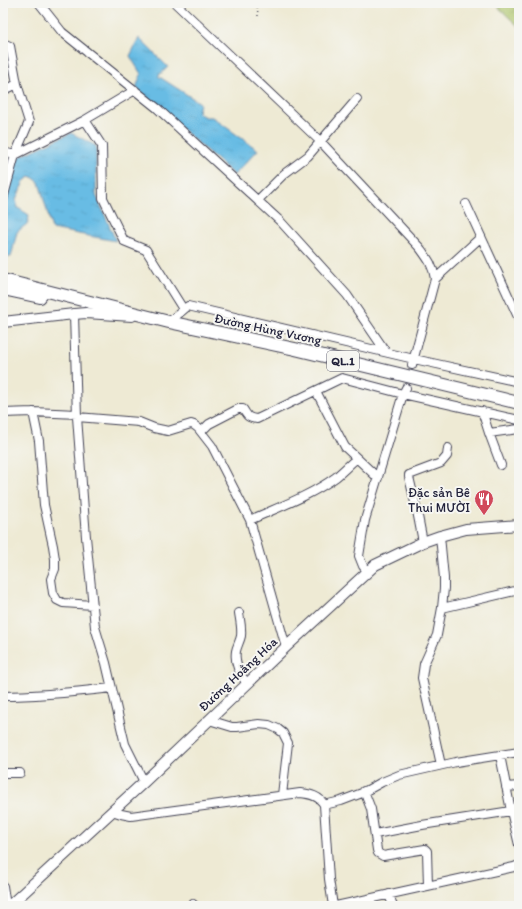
<svg xmlns="http://www.w3.org/2000/svg" width="522" height="909" viewBox="0 0 522 909" font-family="Itim,sans-serif">
<style>
.wetland{fill:url(#wetland-marsh);stroke:#687453}
.water{fill:url(#water-ripples);stroke:#446f90}
.lines{fill:none;stroke-linecap:round;stroke-linejoin:round}
.minor-casing{stroke:#414052;stroke-width:10}
.major-casing{stroke:#414052;stroke-width:12}
.highway-casing{stroke:#414052;stroke-width:14}
.path{stroke:#414052;stroke-width:1.5;stroke-dasharray:1 3;stroke-linecap:butt}
.minor{stroke:#fff;stroke-width:8}
.major{stroke:#fff;stroke-width:10}
.highway{stroke:#fff;stroke-width:12}
.labels{text-anchor:middle;dominant-baseline:central;stroke-width:4;stroke-linejoin:round;paint-order:stroke}
.shield{fill:#f6f6f2;stroke:#626272;stroke-width:1}
.shield-label{font-size:12px;font-weight:bold;fill:#22223b}
.street-label{font-size:13px;fill:#22223b;stroke:#f6f6f2}
.poi-label{font-size:13px;fill:#22223b;stroke:#f6f6f2;text-anchor:end}
</style>
<defs>
<pattern id="wetland-marsh" width="20" height="14" patternUnits="userSpaceOnUse"><rect width="20" height="14" fill="#adc56b"/><path d="M1 5h8M5 5V1M11 12h8M15 12V8" fill="none" stroke="#95a95e"/></pattern>
<pattern id="water-ripples" width="26" height="14" patternUnits="userSpaceOnUse"><rect width="26" height="14" fill="#67bce4"/><path d="M2 4q2-2 4 0t4 0M15 11q2-2 4 0t4 0" fill="none" stroke="#59a1c4"/></pattern>
</defs>
<rect width="100%" height="100%" fill="#f6f6f2"/>
<filter id="ink" filterUnits="userSpaceOnUse"><feTurbulence type="fractalNoise" baseFrequency=".025" numOctaves="2"/><feDisplacementMap in="SourceGraphic" scale="8" xChannelSelector="R" yChannelSelector="G"/><feConvolveMatrix kernelMatrix="1 2 1 2 8 2 1 2 1" color-interpolation-filters="sRGB"/></filter>
<filter id="wash" filterUnits="userSpaceOnUse"><feTurbulence type="fractalNoise" baseFrequency=".012" numOctaves="4" result="noise"/><feDisplacementMap in="SourceGraphic" scale="16" xChannelSelector="R" yChannelSelector="G"/><feGaussianBlur stdDeviation="0.9" result="paint"/><feColorMatrix in="noise" values="0 0 0 0 0 0 0 0 0 0 0 0 0 0 0 0 0 1.4 0 .05"/><feComposite in="paint" operator="in"/></filter>
<g filter="url(#wash)">
<rect width="100%" height="100%" fill="#eeead4"/>
<path class="wetland" d="M494,3H519V27Z"/>
<path class="water" d="M139,38L168,67L158,76L200,103L198,113L205,117H212L258,150L234,175L136,88L141,74L130,56Z
M71,133L96,146V195L116,241L52,229L39,182L31,176L24,181L16,200L18,208L29,215L28,223L17,232L11,257L3,256V210L9,182L19,157Z"/>
</g>
<g filter="url(#ink)">
<g class="lines">
<g class="minor-casing">
<path id="minor" d="M39,3L62,32L157,108L281,222L347,295L386,352
M175,3L321,142L420,248C428,259 433,265 435,279L412,365
M3,43L10,46L17,84L29,122L15,155L3,152
M3,91L17,84
M85,120L102,146L103,198L124,241L146,250L183,309
M3,199L15,155L85,120L135,90
M258,200L284,174L308,156L357,99
M466,204L519,319
M435,279L481,237
M74,314L77,417L86,537L95,627L106,663L125,744L144,782
M169,322L188,306L414,359L519,382
M316,391L345,447L378,478
M482,411L489,433L501,465
M33,412L39,441L44,505L53,546L55,559V569L51,579L53,593L57,600L63,603L93,605
M3,413L33,412L77,414
M77,417L139,422L154,428L168,431L191,424L194,425L198,428L212,446L250,520L286,647
M201,432L209,424L238,409H243C247,416 248,418 257,419L342,378L403,394L519,420
M489,433L519,429
M250,520C279,507 310,496 336,477C343,471 350,464 357,458
M440,536L444,578V588L442,608L437,635L424,664L422,678L441,765
M423,542L417,511L409,477V475L441,463L447,456L448,448
M368,572L363,566L359,556L365,520L403,394L406,388
M442,608L519,590
M239,613C240,620 242,628 241,636C240,641 237,646 236,651C234,664 240,674 247,684
M3,696C40,696 76,692 112,688
M209,720L232,727H237L259,724L269,725L278,729L283,733L288,743L282,795
M500,755L511,811L519,845
M3,773H20
M506,787L519,786
M364,791L371,809L377,850L378,853L383,856L425,849L427,851L428,886
M324,805L341,801L362,793L382,782L399,775L456,762L519,752
M112,811L121,814L131,816L300,793C310,794 320,796 324,805L329,879L333,906
M375,834L422,825L511,811
M3,886L6,906
M389,894L393,906
M193,904L195,906
M336,906L514,867L519,865"/>
</g>
<g class="major-casing">
<path id="major" d="M3,322L74,314L86,313L132,316
M9,906L144,782L286,647L375,565L423,542L440,536L466,529L519,525"/>
</g>
<g class="highway-casing">
<path id="highway" d="M3,280L169,322L295,349L519,403
M3,289L40,297"/>
</g>
<path class="path" d="M257,3L258,16"/>
<use href="#minor" class="minor"/>
<use href="#major" class="major"/>
<use href="#highway" class="highway"/>
</g>
</g>
<defs>
<g id="restaurant-pin" transform="scale(1)"><path d="M0 17L-7.5 6A9.5 9.5 0 1 1 7.5 6Z" fill="#d1495b" stroke="#f6f6f2"/><path d="M-5-6h1v4h1v-4h1v4h1v-4h1v5L-1.5 .5V6h-2V.5L-5-1ZM5-6V6H3V1.5H1.5Q1.5-4 5-6Z" fill="#fff"/></g>
</defs>
<g fill-rule="evenodd">
<use href="#restaurant-pin" x="484" y="499"/>
</g>
<g class="labels">
<rect class="shield" x="327" y="351" width="32" height="20" rx="3"/>
<g class="shield-label">
<text x="343" y="361">QL.1</text>
</g>
<g class="street-label">
<text transform="translate(268 329) rotate(12)">Đường Hùng Vương</text>
<text transform="translate(238 674) rotate(-43)">Đường Hoằng Hóa</text>
</g>
<g class="poi-label">
<text x="470" y="492">Đặc sản Bê<tspan x="470" dy="15">Thui MƯỜI</tspan></text>
</g>
</g>
<rect width="522" height="909" fill="none" stroke="#f6f6f2" stroke-width="16"/>
</svg>
